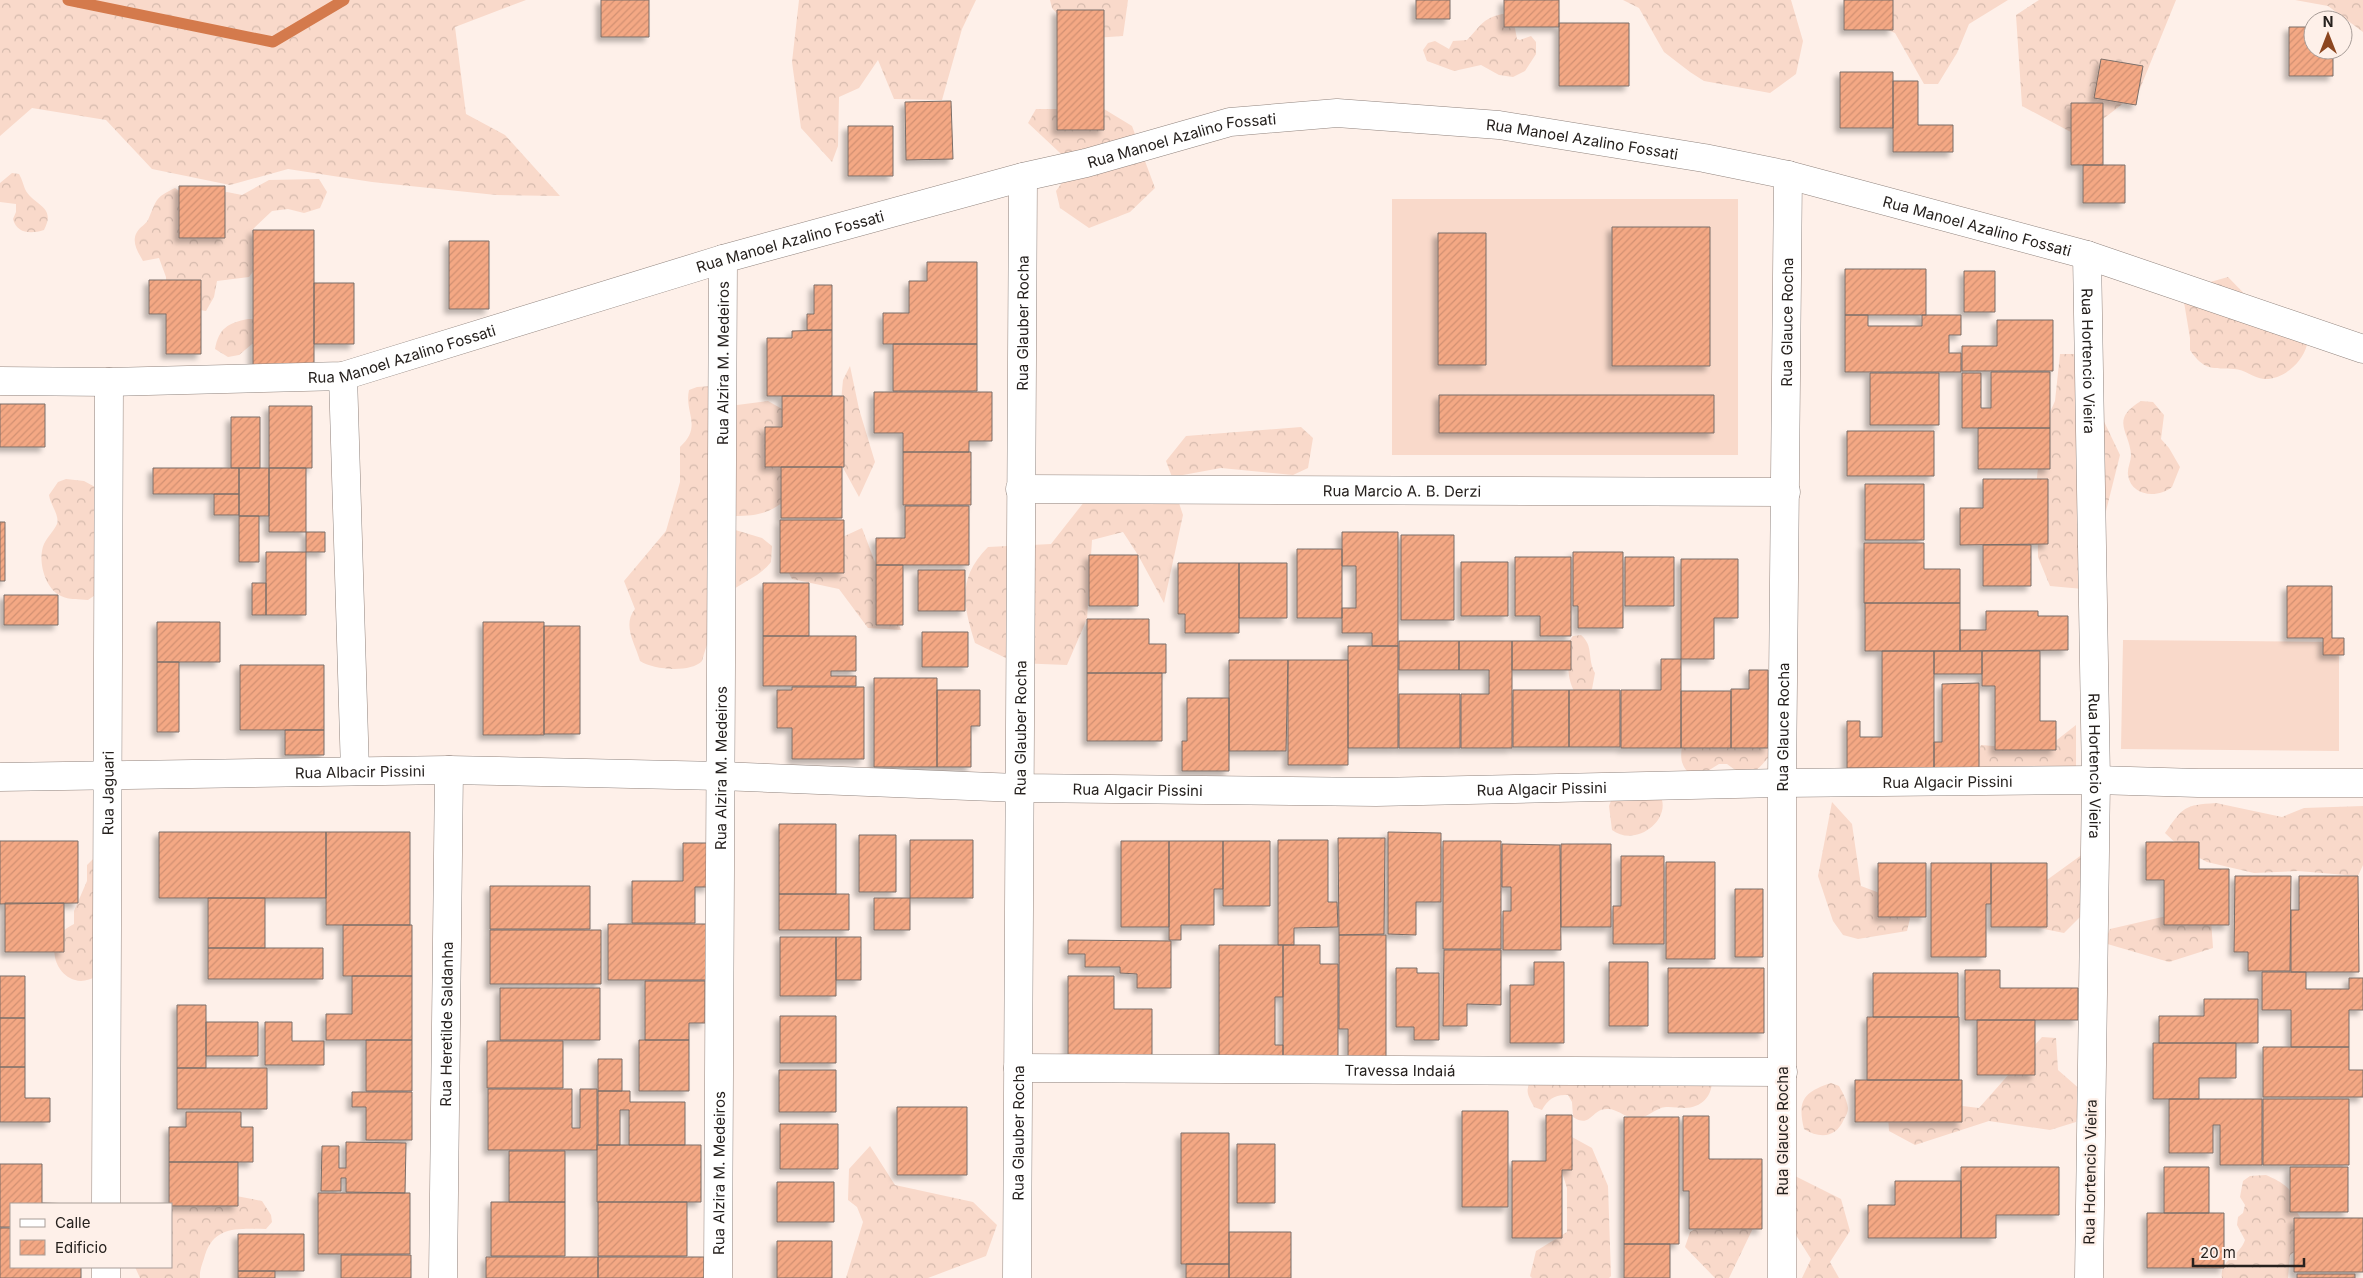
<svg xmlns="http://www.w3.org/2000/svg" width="2363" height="1278" viewBox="0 0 2363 1278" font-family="Inter,sans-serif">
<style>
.forest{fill:url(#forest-crowns)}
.pitch{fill:#f9d9ca}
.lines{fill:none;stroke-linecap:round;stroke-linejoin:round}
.stream{stroke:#d47a4c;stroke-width:11}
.building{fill:url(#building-hatch);stroke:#7b6e68;filter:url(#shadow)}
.street-casing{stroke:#91847e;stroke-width:29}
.secondary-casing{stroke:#91847e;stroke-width:29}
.street{stroke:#fff;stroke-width:28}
.secondary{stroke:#fff;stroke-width:28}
.labels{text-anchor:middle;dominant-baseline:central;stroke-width:4.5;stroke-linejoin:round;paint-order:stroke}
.street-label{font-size:15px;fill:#26211e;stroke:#fef0e9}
</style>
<defs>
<pattern id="forest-crowns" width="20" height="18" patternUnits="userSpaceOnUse" patternTransform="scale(1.25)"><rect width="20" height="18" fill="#f9d9ca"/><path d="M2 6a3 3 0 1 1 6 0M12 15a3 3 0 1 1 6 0" fill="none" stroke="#d5baad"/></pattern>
<pattern id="building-hatch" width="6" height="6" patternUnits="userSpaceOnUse" patternTransform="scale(1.25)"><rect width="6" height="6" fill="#f4a884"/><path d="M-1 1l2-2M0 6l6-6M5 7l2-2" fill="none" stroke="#d19072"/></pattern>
<filter id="shadow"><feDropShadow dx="-4.5" dy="4.5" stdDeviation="2.5" flood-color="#0004"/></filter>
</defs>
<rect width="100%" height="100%" fill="#fef0e9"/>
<path class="forest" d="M0,0H526L455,27L466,114L505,135L560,196L496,195L372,182L288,169L230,185L152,169L106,120L32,108L0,136Z
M799,0H976L962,29L942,100L894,99L878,60L859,88L839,97L838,146L832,162L801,128L792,62Z
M1050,0H1128L1123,36L1080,39L1052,8Z
M1623,0H1791L1803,41L1796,74L1770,93L1704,81L1690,72L1664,52L1639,8Z
M1849,0H2008L1969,24L1957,53L1938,84H1924L1895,33L1850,14Z
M2039,0H2176L2139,91L2080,137L2022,106L2016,15Z
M2295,0H2363V32L2328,6Z
M1502,14H1506L1514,23L1517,39L1520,40L1531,36L1536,42V54L1525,71L1513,77L1499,75L1481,65L1454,71L1427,61L1423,50L1428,43L1435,41L1449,49L1453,41L1467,40C1481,26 1481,19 1502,14Z
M1036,109H1104L1132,126L1155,188L1130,212L1089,228L1060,208L1056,191L1074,166L1028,123Z
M12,173L19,174C22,179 23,184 25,189C33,206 57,205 44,230C31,234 17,234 13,219L16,212V204L0,202V183Z
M319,179L327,192L320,208L304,213L288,209L272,211L253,229L264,249L259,264L249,277L217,281L214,297L206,311L175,306L166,293V277L159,258L143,261C138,252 131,242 137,232C140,227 146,224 148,220C157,200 154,198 175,188L200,205L213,196L227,192L242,195L269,180Z
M2228,277L2260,310L2303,338L2307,345C2302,363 2283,380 2264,379C2253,378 2245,369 2234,369C2213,368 2204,371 2190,350V338L2182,290Z
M248,319H256L257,340L239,355L228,357L215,349C219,328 228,323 248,319Z
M2060,354H2076L2099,411L2120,455L2104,519L2083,589L2050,586L2038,557L2037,477L2042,430L2055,401Z
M850,366L859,409L875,462L859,497L836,455L843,380Z
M711,386L729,403L737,405L768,401L796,417L797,492C773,510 766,516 735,516L732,529L762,538L772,546L771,562C761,575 747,580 734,589C722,597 706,647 702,661C691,673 653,670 640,661C635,643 622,625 635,609L624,581L666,531L680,482V447C703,426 684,413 689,390L697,387Z
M2141,401L2153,402L2164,415L2161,439L2169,448L2180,467L2172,487C2157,499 2131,496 2128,475C2127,468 2131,462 2131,455C2130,432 2109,420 2141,401Z
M1301,427L1313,438L1308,468L1293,475L1221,468L1172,477L1166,461L1186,436Z
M66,479L84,481L97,488L101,591L88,600C79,599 69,600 61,596C45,589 37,560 44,544C47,537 54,531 57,524C60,516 50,504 49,495L58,482Z
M1088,497L1178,500L1183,515L1164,603L1138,555L1123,532L1092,540L1087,619L1067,665L1016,663L975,643C963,605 957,578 988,547L1051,544Z
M862,528L901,630L868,628L839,589L792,579L784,564Z
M1581,635C1594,646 1587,659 1595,673L1592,689L1585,694L1577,696C1565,678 1569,663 1568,643L1573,636Z
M2076,725V773L1978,775L1975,759L1981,745L2044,750Z
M1766,732L1772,736L1773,752C1756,772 1750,782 1727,764H1719L1698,777C1681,773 1678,756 1684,741Z
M1654,786C1656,790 1661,795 1662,800C1668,823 1634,847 1612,830L1609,806L1612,798Z
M1832,802L1852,824L1861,886L1885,895L1914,902L1907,931L1858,939L1843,935L1833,921L1818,876Z
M2216,803L2282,817L2304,808L2363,806V865L2358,876L2298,871L2254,873L2207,862L2181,848L2165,833C2183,807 2184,805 2216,803Z
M2087,851L2103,894L2064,933L2034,927L2018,901Z
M99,853L97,977C92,978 86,981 81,981C58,980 46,950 61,933C65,929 70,926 74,924V911L87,881V865Z
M2210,906L2213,948L2169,962L2104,943L2110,929Z
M2042,1037L2056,1038L2058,1070L2082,1091L2076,1122L2050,1130L1989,1121L1915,1145L1889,1131L1888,1116L1913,1100L1979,1108Z
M1538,1072L1712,1078C1713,1095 1703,1108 1684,1108C1678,1108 1667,1106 1661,1108C1651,1112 1644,1120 1632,1118C1624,1116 1615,1108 1607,1109C1591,1109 1591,1129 1573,1117L1572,1102L1568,1095C1555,1094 1548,1099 1542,1110L1534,1107C1524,1089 1526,1088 1538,1072Z
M1831,1083L1839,1086C1843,1093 1847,1100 1848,1108C1848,1112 1846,1116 1844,1119C1836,1138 1820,1139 1804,1129C1797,1100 1804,1092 1831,1083Z
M1572,1137L1592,1148L1608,1186L1611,1276L1609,1278H1532L1530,1276L1536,1251L1567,1232V1188L1556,1154Z
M870,1146L895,1185L973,1202L997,1225L986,1256L928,1278H846L863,1222L857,1207L848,1200L849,1169Z
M1791,1174L1841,1199L1850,1231L1830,1262L1839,1278H1802L1811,1259L1784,1216Z
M2266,1175C2275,1179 2286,1184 2291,1192C2298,1203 2292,1210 2304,1221L2297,1250L2290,1255L2288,1278H2222C2219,1260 2239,1257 2245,1240L2237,1225L2238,1217L2243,1213L2245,1205L2240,1197L2243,1181L2250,1176Z
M231,1195L262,1201L271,1215L272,1222L266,1229C239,1229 215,1225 205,1255C203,1263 199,1270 200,1278H140L135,1267H171V1204H168L171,1201Z
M1719,1215L1756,1222L1729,1278H1715L1685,1247L1690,1232Z"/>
<path class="pitch" d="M1392,199H1738V455H1392Z
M2123,640L2339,642V751L2121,749Z"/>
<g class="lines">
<path class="stream" d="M68,0L273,42L344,0"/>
</g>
<path class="building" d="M601,0H649V37H601Z
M1416,0H1450V19H1416Z
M1504,0H1559V27H1504Z
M1844,0H1893V30H1844Z
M1057,10H1104V130H1057Z
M1559,23H1629V86H1559Z
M2289,27H2313V50H2333V76H2289Z
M2101,59L2143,66L2136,105L2094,98Z
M1840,72H1893V128H1840Z
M1893,81H1918V125H1953V152H1893Z
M951,101L953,159L906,160L905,102Z
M2071,103H2103V165H2071Z
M848,126H893V176H848Z
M2083,165H2125V203H2083Z
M179,186H225V238H179Z
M1612,227H1710V366H1612Z
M253,230H314V368H253Z
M1438,233H1486V365H1438Z
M449,241H489V309H449Z
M927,262H977V344H883V313H909V281H927Z
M1845,269H1926V315H1845Z
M1964,271H1995V312H1964Z
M149,280H201V354H166V314H149Z
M314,283H354V344H314Z
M814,285H832V330H807V314H814Z
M1845,315H1868V326H1922V315H1961V335H1949V353H1961V372H1845Z
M1997,320H2053V371H1962V346H1997Z
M832,330V396H767V338H792V331Z
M893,344H977V391H893Z
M1991,372H2050V428H1962V373H1981V408H1991Z
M1870,373H1939V425H1870Z
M874,392H992V441H969V452H903V433H874Z
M1439,395H1714V433H1439Z
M782,396H844V467H765V427H782Z
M0,404H45V447H0Z
M269,406H312V468H269Z
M231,417H260V468H231Z
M1978,428H2050V469H1978Z
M1847,431H1934V476H1847Z
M903,452H971V505H903Z
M781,467H842V518H781Z
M153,468H239V494H153Z
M239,468H269V516H239Z
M269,468H306V532H269Z
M1983,479H2048V544L1960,545V508H1983Z
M1865,484H1924V540H1865Z
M214,494H239V515H214Z
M905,506H969V565H876V538H905Z
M239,516H259V562H239Z
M780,520H844V573H780Z
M0,522H5V581H0Z
M306,532H325V552H306Z
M1342,532H1398V646H1372V633H1342V608H1356V566H1342Z
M1401,535H1454V620H1401Z
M1864,543H1924V569H1960V603H1864Z
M1983,545H2031V586H1983Z
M1297,549H1342V618H1297Z
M266,552H306V615H266Z
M1573,552H1623V628H1578V606H1573Z
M1089,555H1138V606H1089Z
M1515,557H1571V636H1540V616H1515Z
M1625,557H1674V606H1625Z
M1681,559H1738V618H1714V659H1681Z
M1461,562H1508V616H1461Z
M1178,563H1239V633H1185V614H1178Z
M1239,563H1287V618H1239Z
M876,565H903V625H876Z
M918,570H965V611H918Z
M252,583H266V615H252Z
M763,583H809V636H763Z
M2287,586H2332V638H2344V655H2323V638H2287Z
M4,595H58V625H4Z
M1865,603H1960V651H1865Z
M1986,611H2038V616H2068V650L1960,651V630H1986Z
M1087,619H1149V644H1166V673H1087Z
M157,622H220V662H157Z
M483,622H544V735H483Z
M544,626H580V734H544Z
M922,632H968V667H922Z
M763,636H856V671H831V676H856V686H763Z
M1399,641H1459V670H1399Z
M1459,641H1512V748H1461V694H1489V670H1459Z
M1512,641H1571V670H1512Z
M1348,646H1398V748H1348Z
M1882,651H1934V768H1847V721H1860V737H1882Z
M1934,651H1982V674H1934Z
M1982,651H2040V721H2056V750H1995V686H1982Z
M1661,659H1681V748H1621V690H1661Z
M1229,660H1288L1286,751H1229Z
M1288,660H1348V765H1288Z
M157,662H179V732H157Z
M240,665H324V730H240Z
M1749,670H1768V748H1731V689H1749Z
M1087,673H1162V741H1087Z
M874,678H937V767H874Z
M1979,683V768H1934V742H1942V684Z
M792,687H864V759H792V728H777V690H792Z
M937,690H980V726H971V767H937Z
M1513,690H1569V747H1513Z
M1569,690H1620V747H1569Z
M1681,691H1731V748H1681Z
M1399,694H1460V748H1399Z
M1187,698H1229V771H1182V741H1187Z
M285,730H324V755H285Z
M779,824H836V894H779Z
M159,832H326V898H159Z
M326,832H410V925H326Z
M1388,832L1441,833V902H1416V935L1388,934Z
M859,835H896V892H859Z
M1338,838H1385L1384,934L1339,935Z
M910,840H973V898H910Z
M1278,840H1328V902H1337L1338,927L1294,928V945H1278Z
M0,841H78V903L0,904Z
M1121,841H1169V927H1121Z
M1169,841H1223V889H1214V925H1181V940H1169Z
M1223,841H1270V906H1223Z
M1443,841H1501V949H1443Z
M2146,842H2199V869H2229V925H2164V880H2146Z
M683,843H709V887H695V923H632V881H683Z
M1502,844L1560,845L1561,950H1503V911H1511V887H1502Z
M1561,844H1611V927H1561Z
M1621,856H1664V944H1613V906H1621Z
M1666,862H1715V959H1666Z
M1878,863H1926V917H1878Z
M1931,863H1991V904H1986V957H1931Z
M1991,863H2047V927H1991Z
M2235,876H2291L2290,971H2248V952H2234Z
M2299,876H2358L2359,972H2291V910H2299Z
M490,886H590V929H490Z
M1735,889H1763V957H1735Z
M779,894H849V930H779Z
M208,898H265V948H208Z
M874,898H910V930H874Z
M5,903H64V952H5Z
M608,924H714L715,980H608Z
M343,925H412V976H343Z
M490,930H601V984H490Z
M1339,935H1386V1057H1348V1029H1339Z
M780,937H836V996H780Z
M836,937H861V980H836Z
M1068,940L1171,941V988H1137V974L1120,973V967H1085V954H1068Z
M1219,945H1283V997H1275V1045H1283V1062H1219Z
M1283,945H1320V964H1338V1062H1283Z
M208,948H323V979H208Z
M1444,950H1501V1005L1467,1004V1026H1443Z
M1534,962H1564V1043H1510V985H1534Z
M1609,962H1648V1026H1609Z
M1396,968H1417V973H1439V1040H1414V1027H1396Z
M1668,968H1764V1033H1668Z
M1965,970H2000V988H2078V1020H1965Z
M2262,972H2306V989H2349V978H2363V1010H2349V1047H2291V1010H2262Z
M1873,973H1958V1017H1873Z
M0,976H25V1018H0Z
M352,976H412V1040H326V1014H352Z
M1068,976H1114V1009H1152V1062H1068Z
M645,981H705V1023H689V1040H645Z
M500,988H600V1040H500Z
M2204,999H2258V1043H2159V1016H2204Z
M177,1005H206V1068H177Z
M780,1016H836V1063H780Z
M1867,1017H1959V1080H1867Z
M0,1018H25V1067H0Z
M1977,1020H2035V1075H1977Z
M206,1022H258V1056H206Z
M265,1022H292V1041H324V1065H265Z
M366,1040H412V1091H366Z
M639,1040H689V1091H639Z
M487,1041H563V1088H487Z
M2153,1043H2236V1078H2199V1099H2153Z
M2263,1047H2349V1070H2363V1097H2263Z
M598,1059H622V1091H598Z
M0,1067H25V1098H50V1122H0Z
M177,1068H267V1109H177Z
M779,1070H836V1112H779Z
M1855,1080H1962V1122H1855Z
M488,1089H572V1128H580V1089H597V1150H488Z
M598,1091H630V1102H685V1145H629V1110H620V1145H598Z
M352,1092H412V1140H366V1107H352Z
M2169,1099H2262V1165H2220V1125H2213V1153H2169Z
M2263,1099H2349V1165H2263Z
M897,1107H967V1175H897Z
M1462,1111H1508V1207H1462Z
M186,1112H241V1127H253V1162H169V1127H186Z
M1546,1115H1572V1170H1562V1238H1512V1161H1546Z
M1709,1116V1159H1762V1229H1689V1191H1683V1116Z
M1624,1117H1679V1244H1624Z
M780,1124H838V1169H780Z
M1181,1133H1229V1264H1181Z
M346,1142L406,1143L405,1193L346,1192V1178H341V1191H321L322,1146H339V1168H346Z
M1237,1144H1275V1203H1237Z
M597,1145H701V1202H597Z
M509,1151H565V1202H509Z
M169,1162H238V1206H171L169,1204Z
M0,1164H42V1203L76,1204H11V1227H0Z
M1961,1167H2059V1215H1996V1238H1961Z
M2164,1167H2209V1213H2164Z
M2290,1167H2348V1212H2290Z
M1895,1181H1961V1238H1868V1205H1895Z
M777,1182H834V1222H777Z
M318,1193H410V1254H318Z
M491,1202H565V1256H491Z
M598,1202H687V1256H598Z
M2147,1213H2224V1268H2147Z
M2294,1218H2363V1272H2294Z
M0,1228H11V1267H81V1278H0Z
M1229,1232H1291V1278H1229Z
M238,1234H304V1271H238Z
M777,1241H832V1278H777Z
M1624,1244H1670V1278H1624Z
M341,1255H411V1278H341Z
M486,1257H598V1278H486Z
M598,1257H704V1278H598Z
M1186,1264H1229V1278H1186Z
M238,1271H275V1278H238Z
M2297,1274H2355V1278H2297Z"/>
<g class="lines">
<g class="street-casing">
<g id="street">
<path id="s1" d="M2087,255L2096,780L2089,1278"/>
<path d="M343,376L355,771"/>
<path id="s2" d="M0,381L109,382L343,376L723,259L1023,177L1086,163L1230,122L1337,113L1499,125L1704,158L1788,175L2087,255L2363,349"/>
<path id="s3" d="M1020,489L1786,492"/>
<path id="s4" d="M1018,1068L1783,1072"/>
<path id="s5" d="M106,1204L109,382"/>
<path d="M106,1278V1267"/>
<path id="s6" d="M443,1278L449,770"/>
<path id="s7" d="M718,1278L723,259"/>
<path id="s8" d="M1017,1278L1023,177"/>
<path id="s9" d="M1782,1278V783L1788,175"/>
</g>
</g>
<g class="secondary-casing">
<g id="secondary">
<path id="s10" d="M0,777L449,770L720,776L1020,788L1376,792L1782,783L2096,780L2198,783H2363"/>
</g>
</g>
<use href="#street" class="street"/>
<use href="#secondary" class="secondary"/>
</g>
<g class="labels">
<g class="street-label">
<text stroke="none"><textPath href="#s2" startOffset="1620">Rua Manoel Azalino Fossati</textPath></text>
<text stroke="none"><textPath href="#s2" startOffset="1215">Rua Manoel Azalino Fossati</textPath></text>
<text stroke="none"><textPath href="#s2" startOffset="2025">Rua Manoel Azalino Fossati</textPath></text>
<text stroke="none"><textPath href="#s2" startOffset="810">Rua Manoel Azalino Fossati</textPath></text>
<text stroke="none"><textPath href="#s9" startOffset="956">Rua Glauce Rocha</textPath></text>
<text stroke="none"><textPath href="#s8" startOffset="955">Rua Glauber Rocha</textPath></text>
<text stroke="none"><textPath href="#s2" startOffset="405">Rua Manoel Azalino Fossati</textPath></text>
<text stroke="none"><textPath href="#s1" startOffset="106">Rua Hortencio Vieira</textPath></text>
<text stroke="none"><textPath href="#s7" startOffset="915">Rua Alzira M. Medeiros</textPath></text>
<text stroke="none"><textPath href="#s3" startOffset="382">Rua Marcio A. B. Derzi</textPath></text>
<text stroke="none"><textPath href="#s9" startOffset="551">Rua Glauce Rocha</textPath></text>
<text stroke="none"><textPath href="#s8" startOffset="550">Rua Glauber Rocha</textPath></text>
<text stroke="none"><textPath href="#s1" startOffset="511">Rua Hortencio Vieira</textPath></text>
<text stroke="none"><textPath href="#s7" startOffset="510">Rua Alzira M. Medeiros</textPath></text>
<text stroke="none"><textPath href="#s10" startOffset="360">Rua Albacir Pissini</textPath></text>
<text stroke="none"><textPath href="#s10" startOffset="1948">Rua Algacir Pissini</textPath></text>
<text stroke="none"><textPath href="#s10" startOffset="1138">Rua Algacir Pissini</textPath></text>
<text stroke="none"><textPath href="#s10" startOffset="1542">Rua Algacir Pissini</textPath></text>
<text stroke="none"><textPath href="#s5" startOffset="411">Rua Jaguari</textPath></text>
<text stroke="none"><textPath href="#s6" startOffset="254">Rua Heretilde Saldanha</textPath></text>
<text stroke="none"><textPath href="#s4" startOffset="382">Travessa Indaiá</textPath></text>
<text transform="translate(1782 1131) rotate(-90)">Rua Glauce Rocha</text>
<text stroke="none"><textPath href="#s8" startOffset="145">Rua Glauber Rocha</textPath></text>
<text transform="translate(2090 1172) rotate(-89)">Rua Hortencio Vieira</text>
<text stroke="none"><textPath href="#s7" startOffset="105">Rua Alzira M. Medeiros</textPath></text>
</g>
</g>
<rect x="10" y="1203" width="162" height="65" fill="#fef0e9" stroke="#a89d98"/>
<rect x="20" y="1219" width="25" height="8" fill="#ffffff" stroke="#a89d98"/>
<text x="55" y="1228" font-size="15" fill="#26211e">Calle</text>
<rect x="20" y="1240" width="25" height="15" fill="url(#building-hatch)" stroke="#a89d98"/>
<text x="55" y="1253" font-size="15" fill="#26211e">Edificio</text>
<g transform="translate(2328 35)"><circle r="24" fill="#fef0e9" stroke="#a89d98"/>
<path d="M0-4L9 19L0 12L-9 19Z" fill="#8c4620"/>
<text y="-8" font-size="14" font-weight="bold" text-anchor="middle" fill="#26211e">N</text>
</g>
<path d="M2193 1258v8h111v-8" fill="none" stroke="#26211e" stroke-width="2.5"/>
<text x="2200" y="1258" font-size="15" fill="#26211e" stroke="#fef0e9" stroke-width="4" paint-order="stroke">20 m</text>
</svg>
